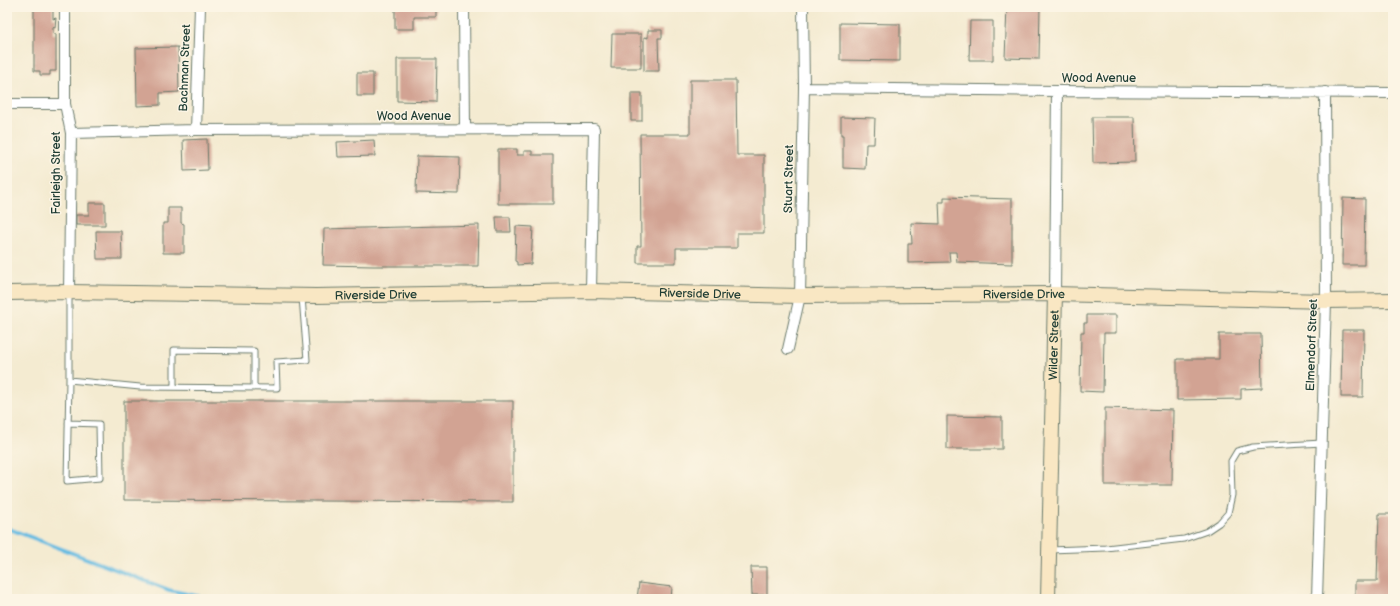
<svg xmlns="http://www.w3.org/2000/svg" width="1400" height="606" viewBox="0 0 1400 606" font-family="'Balsamiq Sans',sans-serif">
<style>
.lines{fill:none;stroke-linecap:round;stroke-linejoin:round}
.stream{stroke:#65bce2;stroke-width:3.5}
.building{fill:#d2a393}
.lane-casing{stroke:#6a7a6b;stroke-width:7}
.street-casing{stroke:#6a7a6b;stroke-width:12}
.secondary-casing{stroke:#6a7a6b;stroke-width:16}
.lane{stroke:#fff;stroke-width:5}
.street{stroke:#fff;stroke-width:10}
.secondary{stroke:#f9e7c3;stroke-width:14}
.labels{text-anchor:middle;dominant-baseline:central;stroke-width:3;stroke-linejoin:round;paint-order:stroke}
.street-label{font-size:12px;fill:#1f3d34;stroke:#fcf5e5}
</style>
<rect width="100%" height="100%" fill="#fcf5e5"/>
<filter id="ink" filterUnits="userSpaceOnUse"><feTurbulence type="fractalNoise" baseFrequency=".025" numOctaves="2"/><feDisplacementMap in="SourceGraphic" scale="8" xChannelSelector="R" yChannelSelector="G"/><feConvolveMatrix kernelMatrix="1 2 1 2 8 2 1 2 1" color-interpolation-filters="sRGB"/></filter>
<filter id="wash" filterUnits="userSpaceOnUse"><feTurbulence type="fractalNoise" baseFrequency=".012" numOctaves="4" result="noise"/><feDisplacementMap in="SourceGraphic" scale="16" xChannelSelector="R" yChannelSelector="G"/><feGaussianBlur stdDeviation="0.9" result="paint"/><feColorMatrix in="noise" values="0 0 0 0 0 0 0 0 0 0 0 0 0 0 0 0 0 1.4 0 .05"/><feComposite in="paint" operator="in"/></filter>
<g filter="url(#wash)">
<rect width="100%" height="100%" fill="#f4ebd1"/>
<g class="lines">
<path class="stream" d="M7,528L169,590L211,599"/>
</g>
<g id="blocks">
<path class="building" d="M34,7H53V19L56,18L55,28L53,27V34H56V71H50V75H40V71H34Z
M395,7H436V17H414V29H395Z
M1007,7H1040L1039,59L1005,58Z
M970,21H993V60H969Z
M840,23L900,24V61L840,60Z
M648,30H662V38H658L659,71H644V37L648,38Z
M612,34H641V68H611Z
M178,47L179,92L160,93V105L137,106L136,48Z
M397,59H437L436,102L397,101Z
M357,73H373V96H357Z
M690,80H736L737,155H764V233H737V248H676V263H637V246H641L640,134H690Z
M631,93H642V121H631Z
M841,117L875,118L874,144H866L865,169L843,168V135H841Z
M1092,117H1134L1135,162L1093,163Z
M207,139L208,170L184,171L183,140Z
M374,140L375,156L338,157L337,142Z
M498,149H517V155H524V151H532V155H553V204H498Z
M417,156L460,157L459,194L416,193Z
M944,197L1012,199V264L957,262L956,252H949L950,262L908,263V244H912L911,223L940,224L939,202H944Z
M1343,198L1365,199L1364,265H1342Z
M89,203H105V225H76V215H89Z
M168,208H181V223L184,224V253H163V223H168Z
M496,217H510L511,232H497Z
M479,225L478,266H373L323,265L324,229Z
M516,226L533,227L531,264L517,265V262L515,261Z
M96,231H121L122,259H97Z
M1087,315H1116V333H1104L1103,392L1080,391L1081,332H1084V323H1087Z
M1342,330H1364L1363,397H1341Z
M1219,334H1261L1262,388L1241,389V399L1177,400V359H1219Z
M124,401H513V502L124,500Z
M1105,408L1173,410L1172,485H1105Z
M947,416L1002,417V449H947Z
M1379,514H1393V599H1355V581H1377Z
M751,567H767V595H752Z
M639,583L672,587L671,599H637Z"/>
</g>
</g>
<g filter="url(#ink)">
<use href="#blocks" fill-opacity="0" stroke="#6a7a6b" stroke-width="1"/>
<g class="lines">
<g class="lane-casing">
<path id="lane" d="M69,292V380L140,387L277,388L276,362L307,360L302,297
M174,387V350L254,351V387
M68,423L99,424L100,478L67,481L69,380
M1049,550L1106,548L1184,539L1207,531L1219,523L1228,513L1232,495L1231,461L1237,451L1253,447L1322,443"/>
</g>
<g class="street-casing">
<path id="street" d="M65,7V104L71,133L69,292
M464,7L465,128
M804,88L1057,91L1393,93
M7,104H65
M196,130L200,7
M71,133L196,130L594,129L591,291
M1055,294L1057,91
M788,349L800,296L804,88L803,7
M1317,599L1326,301L1325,92"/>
</g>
<g class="secondary-casing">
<g id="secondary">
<path id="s1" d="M7,293L69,292L316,296L591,291L800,296L1055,294L1326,301L1393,300"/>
<path id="s2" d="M1048,599L1055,294"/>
</g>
</g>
<use href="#lane" class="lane"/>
<use href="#street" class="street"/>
<use href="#secondary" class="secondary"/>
</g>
</g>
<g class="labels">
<g class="street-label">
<text transform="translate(185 68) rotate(-88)">Bachman Street</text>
<text x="1099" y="78">Wood Avenue</text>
<text x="414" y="116">Wood Avenue</text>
<text transform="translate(56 173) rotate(-90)">Fairleigh Street</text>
<text transform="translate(789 179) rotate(-89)">Stuart Street</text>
<text stroke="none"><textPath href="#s1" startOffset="693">Riverside Drive</textPath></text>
<text stroke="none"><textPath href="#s1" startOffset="1017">Riverside Drive</textPath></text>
<text stroke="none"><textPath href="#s1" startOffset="369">Riverside Drive</textPath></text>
<text stroke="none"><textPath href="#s2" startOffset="254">Wilder Street</textPath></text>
<text transform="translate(1312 345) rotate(-88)">Elmendorf Street</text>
</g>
</g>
<rect width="1400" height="606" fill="none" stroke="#fcf5e5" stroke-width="24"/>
</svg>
